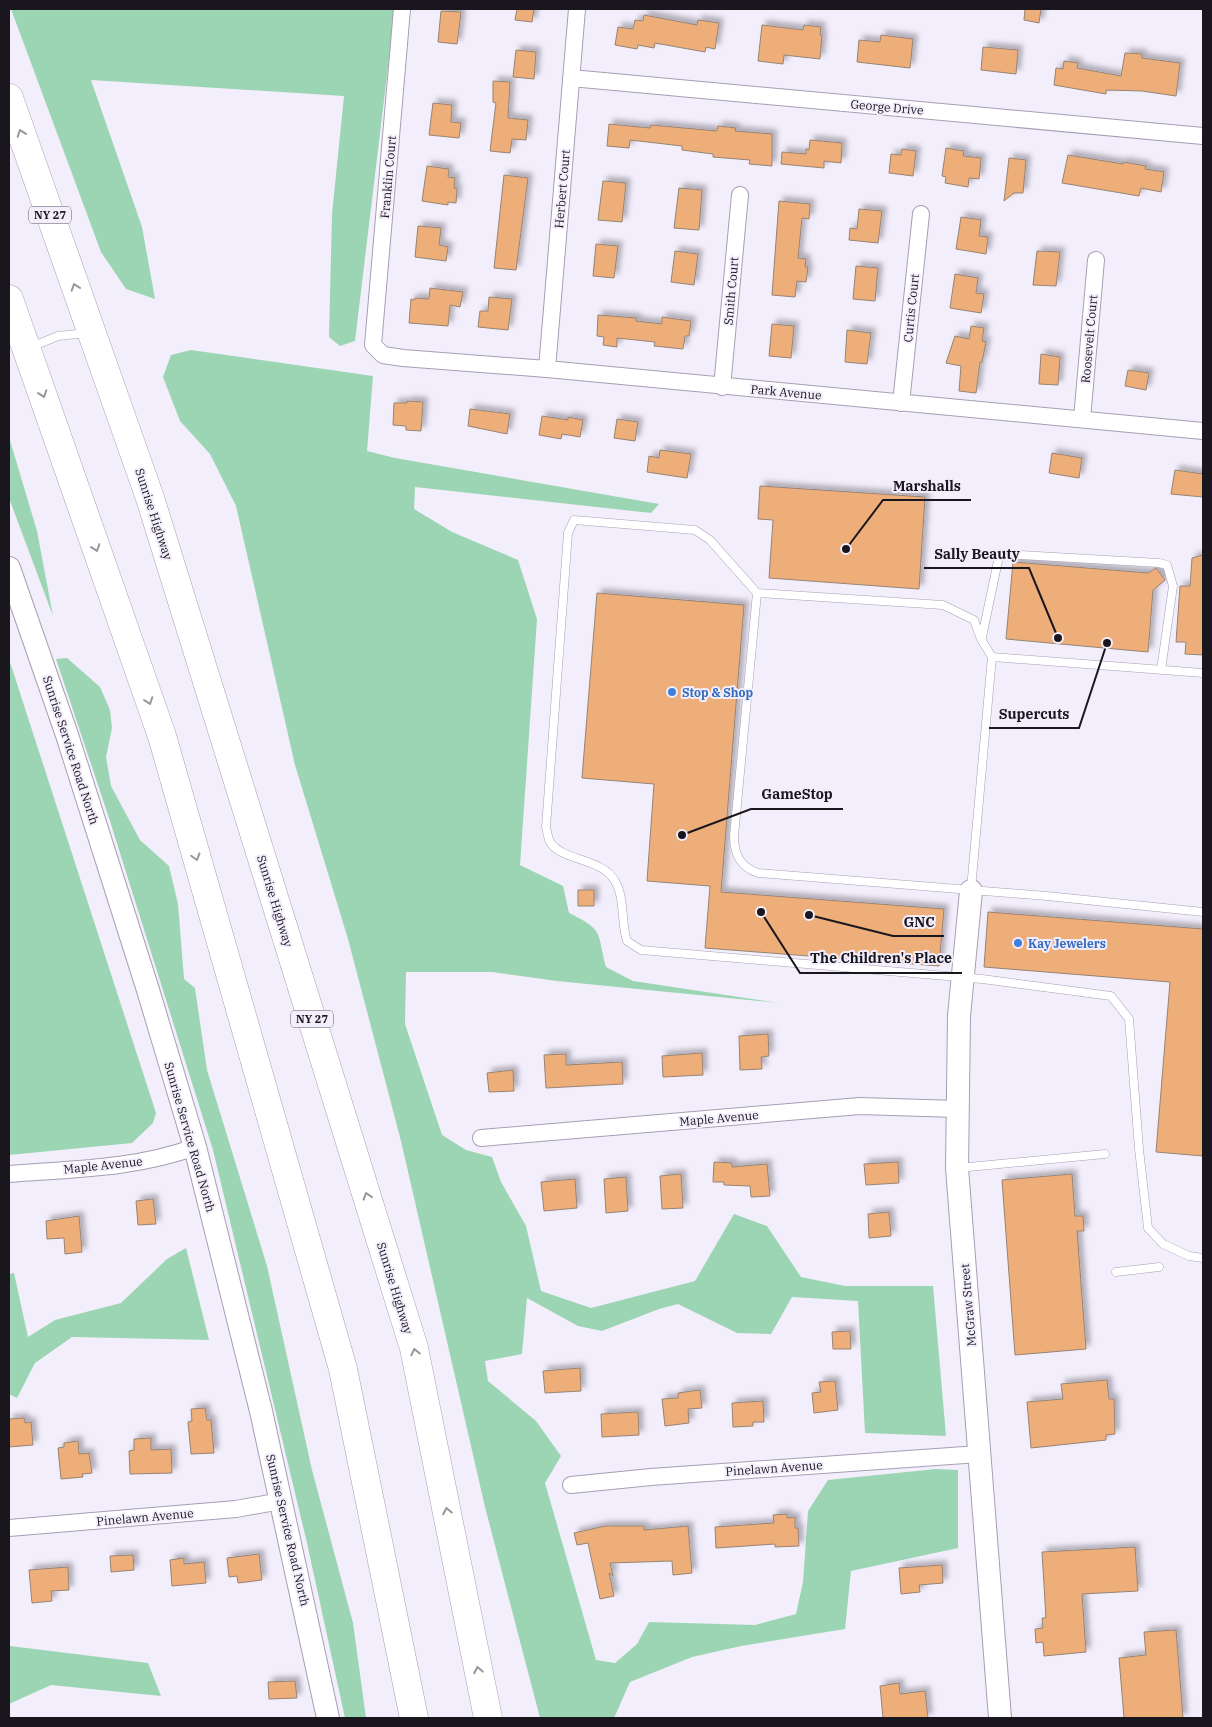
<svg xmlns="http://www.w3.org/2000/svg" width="1212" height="1727" viewBox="0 0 1212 1727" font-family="'IBM Plex Serif',serif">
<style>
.green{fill:#9cd5b3}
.building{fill:#eeae7a;stroke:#978374;filter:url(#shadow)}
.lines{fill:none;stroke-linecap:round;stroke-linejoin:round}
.lane-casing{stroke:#a79eb4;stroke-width:9}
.street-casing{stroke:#a79eb4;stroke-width:18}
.secondary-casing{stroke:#a79eb4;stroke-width:24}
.highway-casing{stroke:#a79eb4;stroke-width:29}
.lane{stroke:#fff;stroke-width:8}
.street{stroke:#fff;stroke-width:16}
.secondary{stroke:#fff;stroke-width:22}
.highway{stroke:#fff;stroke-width:28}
.oneway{stroke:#98969a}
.shop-dot{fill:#3f7fe0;stroke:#f3eefc;stroke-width:2}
.labels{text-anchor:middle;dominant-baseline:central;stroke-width:4;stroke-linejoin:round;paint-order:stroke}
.shield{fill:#f3eefc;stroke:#5b5761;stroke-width:1}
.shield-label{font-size:11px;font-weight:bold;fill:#1a161e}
.street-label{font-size:12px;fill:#1a161e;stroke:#f3eefc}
.shop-label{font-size:12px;font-weight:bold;fill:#366cbe;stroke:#f3eefc;text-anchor:start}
.leader{fill:none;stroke:#1a161e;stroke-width:2}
.callout-dot{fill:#1a161e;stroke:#f3eefc;stroke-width:2}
.callout-label{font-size:14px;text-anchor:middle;font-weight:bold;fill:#1a161e;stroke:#f3eefc;stroke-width:4;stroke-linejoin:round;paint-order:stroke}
</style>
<defs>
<filter id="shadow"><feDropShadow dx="4.5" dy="-4.5" stdDeviation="2.5" flood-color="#0004"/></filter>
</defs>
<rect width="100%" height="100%" fill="#f3eefc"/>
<path class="green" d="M11,9H395L355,341L340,346L329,337L332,214L344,96L91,80L142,227L155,299L126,289L101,252Z
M191,350L373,376L367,451L395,458L659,504L651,513L415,487L414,509L452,532L518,560L537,619L520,865L563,886L569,913C604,930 597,932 606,967L633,981L779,1003L557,981L492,972H406L405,1024L442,1135L466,1150L492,1157L501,1182L526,1226L541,1291L591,1308L695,1281L734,1214L767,1226L801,1277L845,1286H933L946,1436L865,1433L858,1301L792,1297L771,1334L737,1333L678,1304L659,1309L602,1331L578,1326L527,1298L522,1354L485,1361L488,1381L536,1421L561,1456L545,1483L596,1660L615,1663L637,1644L649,1622L755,1625L796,1614L803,1582L808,1511L828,1480L936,1469L958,1470V1548L851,1571L845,1629L741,1646L692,1657L630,1682L614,1718H540L485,1507L401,1141L348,939L295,765L236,506L210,454L180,421L163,377L171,355Z
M9,437L37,531L53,616L9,498Z
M67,658L100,687L110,710L112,728L106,757L111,786L140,840L169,866L178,904L184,979L195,988L207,1070L267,1266L312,1470L353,1623L366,1718H345L307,1543L213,1150L110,821L56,659Z
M9,659L156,1113L153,1123L132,1143L9,1155Z
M186,1248L209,1340L72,1337L35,1363L17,1398L9,1394V1274L14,1273L28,1337L55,1320L121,1303L167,1259Z
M10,1646L148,1663L161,1696L51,1685L9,1704Z"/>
<path class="building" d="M517,9H534L532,22L515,20Z
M1025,9H1041L1039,23L1024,20Z
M441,11L461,12L457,44L438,42Z
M644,15L697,25L698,20L719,23L715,49L706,47L705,52L655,43L654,48L638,45L637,49L615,45L618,27L633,29L635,20L643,21Z
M762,25L803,30L804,25L821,27L820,35H822L820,59L784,55L783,64L758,61Z
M881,35L913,39L910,68L857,62L859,40L880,42Z
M983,47L1018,50L1016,74L981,70Z
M516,50L536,52L534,79L513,77Z
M1125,53L1142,54V58L1180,63L1176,96L1142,91L1106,90V94L1054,85L1056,68L1063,69L1064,61L1078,63L1077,68L1121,76Z
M493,81L510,82L508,118L528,120L526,140L512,139L510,153L490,151L496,103L493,102Z
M433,103L452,105L451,122L461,123L459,138L429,135Z
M609,124L650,128L651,125L717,131L718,126L736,128L735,131L772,134V166L749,164L750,160L713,157V154L682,150V146L630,140L629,148L607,146Z
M810,140L842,143L841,163L824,161V168L781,164L782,152L806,154V149L809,150Z
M946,148L964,151L963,156L981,158L979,179L969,178L968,187L945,183L946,177L942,176Z
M902,149L916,151L913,176L889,173L891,154L901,155Z
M1068,155L1123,164V162L1146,166L1145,169L1164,172L1161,192L1141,188L1139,196L1062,183Z
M1009,158L1026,160L1023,193H1014L1004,201Z
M427,166L449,169L448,177L455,178L454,188L457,189L456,203L448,202V205L422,201Z
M504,175L528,178L516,270L494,268Z
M603,181L626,183L622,222L598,220Z
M679,188L702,190L699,230L674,228Z
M779,201L810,204L809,219L802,218L798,258L806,259L805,267H808L806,282L797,281L795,297L772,295Z
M859,209L882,211L878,243L849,240L850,228L857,229Z
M961,217L981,220L979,236L988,237L986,254L956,249Z
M418,226L441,228L439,245L448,247L446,261L415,257Z
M596,244L618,246L614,278L593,276Z
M675,251L698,254L694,285L671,282Z
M1037,251L1060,252L1056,286L1033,285Z
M856,266L878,268L875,301L853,299Z
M955,274L978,278L976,293L984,294L981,313L950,308Z
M430,288L463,292L460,307L450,305L448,326L409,323L411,299L414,300L415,298L429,299Z
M489,297L512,299L508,330L478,327L480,311H488Z
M598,315L636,318V321L662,324V317L691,321L689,336H685L683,349L654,346L655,342L617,338V347L603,345L604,337L597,336Z
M772,324L794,326L791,358L769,356Z
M971,326L984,328L982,341L986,342L982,362H980L976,393L959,391L961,366L946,363L955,336L969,339Z
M847,330L871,333L867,364L845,362Z
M1041,354L1060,357L1058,385L1039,384Z
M1128,370L1149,373L1146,390L1125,386Z
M407,401L423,402L421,431L406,430V426L393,425L394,403H407Z
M470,409L510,414L507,434L468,426Z
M542,416L568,420V417L583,420L580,437L562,434L561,439L539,435Z
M617,419L638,422L635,441L614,438Z
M660,450L691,454L687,478L647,472L649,456L659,458Z
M1052,453L1082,458L1079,478L1049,473Z
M1175,470L1203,474V497L1171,494Z
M760,486L925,497L919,589L769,578L773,520L758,519Z
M1203,555V655L1185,654L1186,642H1176L1180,586H1190L1192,558Z
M1013,562L1148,573L1156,568L1165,580L1153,590L1148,652L1006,639Z
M597,593L744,605L721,892L944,909L939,966L705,948L710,886L647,881L654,784L582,778Z
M578,890H594V906H578Z
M988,912L1203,929V1156L1156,1152L1170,982L984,967Z
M768,1034L769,1056L761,1057L762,1069L740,1070L739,1036Z
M702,1053L703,1075L663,1077L662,1056Z
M566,1054V1065L622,1062L623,1084L546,1088L544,1055Z
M513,1070L514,1091L489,1092L487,1073Z
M714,1162L732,1163V1167L767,1164L770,1196L751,1197L750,1186L724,1185V1182H713Z
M898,1162L899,1183L866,1185L864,1164Z
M681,1174L683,1208L662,1209L660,1176Z
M1072,1174L1075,1216H1083L1084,1231H1077L1086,1349L1015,1355L1002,1180Z
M626,1177L628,1211L606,1213L604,1179Z
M575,1179L577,1208L544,1211L541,1182Z
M153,1199L156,1224L138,1225L136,1201Z
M889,1212L891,1236L869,1238L868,1214Z
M79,1216L82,1252L65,1254L64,1238L47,1239L46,1221Z
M850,1331L851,1349H833L832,1332Z
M580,1368L581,1391L545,1393L543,1371Z
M1107,1380L1109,1399H1114L1115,1434L1106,1435V1440L1031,1448L1027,1402L1063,1399L1061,1384Z
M835,1381L838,1410L814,1413L812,1393L821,1392L819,1382Z
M700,1390L702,1408L688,1409L689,1423L665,1426L662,1399L678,1398V1393Z
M763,1401L764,1422H753V1426L733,1427L732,1403Z
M205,1408L207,1420H211L214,1453L191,1454L188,1422L192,1421L191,1409Z
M638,1412L639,1435L602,1437L601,1414Z
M24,1418L25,1423L31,1422L33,1445L9,1447V1419Z
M151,1438V1450L171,1449L172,1473L130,1474L129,1451L134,1450V1439Z
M78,1441L79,1454L89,1453L92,1473L82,1474L83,1477L61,1479L58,1448L64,1447V1443Z
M787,1514V1518L795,1517V1528H798L799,1546L775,1547V1544L716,1548L715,1527L774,1523L773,1515Z
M605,1526H644V1530L688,1526L692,1573L673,1575L672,1561L610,1563L613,1576L609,1573L614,1596L600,1599L588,1543L577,1545L574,1533Z
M1135,1547L1138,1591L1082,1594L1086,1652L1044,1656L1043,1642L1036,1643L1035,1629L1043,1628L1042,1618H1046L1042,1552Z
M259,1554L262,1580L238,1583L237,1576L229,1577L227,1558Z
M133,1555L134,1570L111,1572L110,1556Z
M184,1558V1564L204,1562L206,1583L172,1586L170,1560Z
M942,1565L943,1583L919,1585L920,1592L901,1594L899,1568Z
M68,1567L69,1590L51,1591L52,1601L32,1603L29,1570Z
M1176,1630L1183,1718H1124L1119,1658L1146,1655L1144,1632Z
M295,1681L297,1698L269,1699L268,1682Z
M899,1683L900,1694L925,1691L928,1718H883L880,1686Z"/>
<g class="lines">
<g class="lane-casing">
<path id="lane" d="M31,347L58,336L87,333
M757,593L734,836C734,854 740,867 758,873L1047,896L1203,912
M982,637L998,561L1002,554L1159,563L1167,565L1173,586L1161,670
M992,657L1203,673
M971,889L992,657L981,639L974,620L943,605L757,593L710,540L695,530L574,520L568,533L546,827C547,831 548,838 550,842C562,861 602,858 615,881C625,898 621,923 627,941L641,950L982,979L1111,996L1129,1019L1139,1149L1148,1228L1163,1244L1189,1256L1203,1258
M958,1168L1105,1154
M1116,1272L1159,1267"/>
</g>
<g class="street-casing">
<path id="street" d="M402,9L373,345L383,355L403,358L547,369L1203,431
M571,78L1203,136
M547,369L577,9
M722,387L740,195
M901,403L921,214
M1082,419L1096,260
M481,1138L860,1106L957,1109
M9,1174C71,1169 135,1169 195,1147
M571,1485L651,1477L979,1454
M9,1528L236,1509L281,1501"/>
</g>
<g class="secondary-casing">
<path id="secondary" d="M9,568L67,735L148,990L195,1147L261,1411L328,1718
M971,891L959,1016L957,1168L1000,1718"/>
</g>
<g class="highway-casing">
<path id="highway" d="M9,98L150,498L414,1348L488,1718
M9,299L162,736L343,1369L414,1718"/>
</g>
<use href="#lane" class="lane"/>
<use href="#street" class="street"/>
<use href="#secondary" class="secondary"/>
<use href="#highway" class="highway"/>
</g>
<defs><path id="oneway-chevron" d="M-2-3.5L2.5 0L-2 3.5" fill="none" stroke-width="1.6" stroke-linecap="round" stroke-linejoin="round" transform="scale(1.25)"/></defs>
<g class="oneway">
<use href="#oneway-chevron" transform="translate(21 133) rotate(-109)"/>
<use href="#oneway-chevron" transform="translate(75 287) rotate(-109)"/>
<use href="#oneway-chevron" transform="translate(43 394) rotate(71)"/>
<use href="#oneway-chevron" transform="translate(96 548) rotate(71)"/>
<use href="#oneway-chevron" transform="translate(149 701) rotate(71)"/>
<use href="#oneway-chevron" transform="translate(196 857) rotate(74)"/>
<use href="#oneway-chevron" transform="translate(367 1196) rotate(-107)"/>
<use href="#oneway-chevron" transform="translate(415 1352) rotate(-103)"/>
<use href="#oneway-chevron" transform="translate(447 1511) rotate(-101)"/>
<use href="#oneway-chevron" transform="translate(478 1670) rotate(-101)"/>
</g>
<g class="shop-dot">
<circle cx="672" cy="692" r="5"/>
<circle cx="1018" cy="943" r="5"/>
</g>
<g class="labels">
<g class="shield">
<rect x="29" y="206.5" width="42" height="17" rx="4"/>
<rect x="291" y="1010.5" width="42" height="17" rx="4"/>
</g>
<g class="shield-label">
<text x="50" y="215">NY 27</text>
<text x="312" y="1019">NY 27</text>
</g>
<g class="street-label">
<text transform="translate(887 107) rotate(5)">George Drive</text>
<text transform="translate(388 177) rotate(-85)">Franklin Court</text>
<text transform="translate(562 189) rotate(-85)">Herbert Court</text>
<text transform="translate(731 291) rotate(-85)">Smith Court</text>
<text transform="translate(911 308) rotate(-84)">Curtis Court</text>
<text transform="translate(1089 339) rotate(-85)">Roosevelt Court</text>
<text transform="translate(786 392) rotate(5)">Park Avenue</text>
<text transform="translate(154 514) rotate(72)">Sunrise Highway</text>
<text transform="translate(71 750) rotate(72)">Sunrise Service Road North</text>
<text transform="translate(275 901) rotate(73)">Sunrise Highway</text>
<text transform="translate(719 1118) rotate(-5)">Maple Avenue</text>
<text transform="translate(190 1137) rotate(74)">Sunrise Service Road North</text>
<text transform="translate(103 1165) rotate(-6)">Maple Avenue</text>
<text transform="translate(395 1288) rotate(73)">Sunrise Highway</text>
<text transform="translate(968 1305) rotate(-95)">McGraw Street</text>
<text transform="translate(774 1468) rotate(-4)">Pinelawn Avenue</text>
<text transform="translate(145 1517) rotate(-5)">Pinelawn Avenue</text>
<text transform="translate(288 1530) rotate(77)">Sunrise Service Road North</text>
</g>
<g class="shop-label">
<text x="682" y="692">Stop &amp; Shop</text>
<text x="1028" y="943">Kay Jewelers</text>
</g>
</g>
<path class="leader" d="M846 549L883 500H971M1058 638L1029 568H924M1107 643L1079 728H989M682 835L751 809H843M809 915L893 936H944M761 912L800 973H962"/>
<g class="callout-dot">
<circle cx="846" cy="549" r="5"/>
<circle cx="1058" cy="638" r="5"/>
<circle cx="1107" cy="643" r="5"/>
<circle cx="682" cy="835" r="5"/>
<circle cx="809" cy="915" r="5"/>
<circle cx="761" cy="912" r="5"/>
</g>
<g class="callout-label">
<text x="927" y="491">Marshalls</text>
<text x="977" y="559">Sally Beauty</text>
<text x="1034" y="719">Supercuts</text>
<text x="797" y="799">GameStop</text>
<text x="919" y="927">GNC</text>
<text x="881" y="963">The Children's Place</text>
</g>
<rect width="1212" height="1727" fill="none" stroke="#1a161e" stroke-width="20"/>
</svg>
